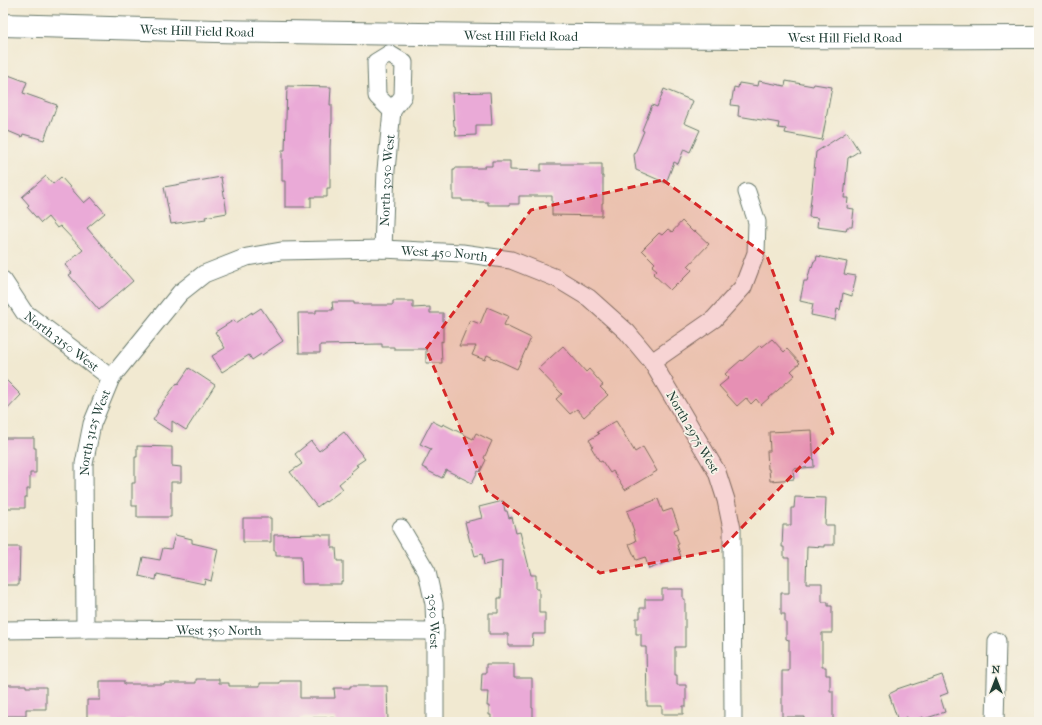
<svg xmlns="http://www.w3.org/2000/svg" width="1042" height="725" viewBox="0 0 1042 725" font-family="'IM FELL French Canon',serif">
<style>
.building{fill:#eaaad7}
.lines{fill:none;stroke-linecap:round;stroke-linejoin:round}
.street-casing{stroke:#68796b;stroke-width:19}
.secondary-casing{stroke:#68796b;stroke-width:24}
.street{stroke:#fff;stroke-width:17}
.secondary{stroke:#fff;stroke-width:22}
.marked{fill:#d62828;fill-opacity:0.2;stroke:#d62828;stroke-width:3;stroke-dasharray:8 5;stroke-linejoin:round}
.labels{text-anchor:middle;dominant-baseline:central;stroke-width:3.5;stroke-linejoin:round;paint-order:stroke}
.street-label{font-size:13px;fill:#1f3d34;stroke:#f7f3e8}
</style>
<rect width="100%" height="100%" fill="#f7f3e8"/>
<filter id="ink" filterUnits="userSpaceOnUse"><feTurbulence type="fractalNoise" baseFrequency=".025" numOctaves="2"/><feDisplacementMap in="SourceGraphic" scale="8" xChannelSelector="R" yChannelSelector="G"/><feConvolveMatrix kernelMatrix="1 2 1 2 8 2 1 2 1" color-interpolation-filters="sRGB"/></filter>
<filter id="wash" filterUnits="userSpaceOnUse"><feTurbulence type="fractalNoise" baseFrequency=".012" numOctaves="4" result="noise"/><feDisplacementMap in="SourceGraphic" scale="16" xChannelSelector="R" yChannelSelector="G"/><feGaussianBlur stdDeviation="0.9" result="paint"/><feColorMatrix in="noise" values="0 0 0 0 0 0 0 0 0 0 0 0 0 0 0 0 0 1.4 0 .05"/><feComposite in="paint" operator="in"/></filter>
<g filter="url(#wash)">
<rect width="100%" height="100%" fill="#f1e9d1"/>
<g id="blocks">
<path class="building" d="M3,73L27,82L23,93L57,105L44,140L23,134L22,137L3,129Z
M759,81L785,86L786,81L813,86L814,84L832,87L822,140L785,133L786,129L778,128L779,123L738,116L739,106L731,105L734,87L738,88L739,83L758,86Z
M287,86L331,87L330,105H332V124H331L330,147V188H327V197H311V207H285V181H282V150H285Z
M664,89L693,101L684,123L700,130L690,152L684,149L678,164L674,162L666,183L636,170L634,155L644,131L642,130L652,105L657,107Z
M490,92L492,125H476V135L456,136L455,126H454L452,93Z
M847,132L859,151L848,158L844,198H848L847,208L854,209L852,227H847L846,231L817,227L818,218L809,217L816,152Z
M492,161H510V170L541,171V164H602V176H603V203H602V216L552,215V196H519V204H509V205H488V202H473V201H462V199H453V170H455V168H485V166H492Z
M46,176L53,184L61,177L84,203L91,197L105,213L87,228L133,281L99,310L69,275L72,273L65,265L83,250L60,226L57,228L48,217L41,223L27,207L29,205L22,197Z
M221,177L227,213L205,217L206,219L171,224L164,187Z
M682,221L693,232L695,231L709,244L688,266L692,270L678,284L677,283L670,290L653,274L657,270L652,266L655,263L642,250L659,233L662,235L668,229L672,232Z
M817,256L847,262L844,274L856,276L852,296L843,293L840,310L837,309L835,320L811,315L813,304L800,301L804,281H807L811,266L812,267L814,261H816Z
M393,301H413V308L430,307V313H443V342L441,341L442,363H426V349H394V347H382V344L320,345V353H299L298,313H316V310H333L332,302H354V304H361L362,305H393Z
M487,307L508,316L504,325L531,338L517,369L487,355L485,360L472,355L476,346H459L470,320L480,324Z
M261,308L283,341L262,355L261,354L252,360L249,355L222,372L212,356L225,348L215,332L234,320L236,323L252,312V314Z
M772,339L784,352L787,349L800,363L791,371L795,375L761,405L756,399L751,404L746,398L737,406L719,386L729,378L725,374L741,360L742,361L760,345L762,347Z
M563,346L586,372L589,369L603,385L600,387L608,395L584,417L577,409L570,414L556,399L562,394L538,369Z
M189,368L215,385L186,430L172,421V432L153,420L158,412L157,411L168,395L177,383L178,384Z
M3,377L21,395L3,414Z
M432,421L442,426L443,424L473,439L476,433L492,441L484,458L486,460L480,472L478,471L472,483L446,470L442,478L428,471V470L422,467L431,449L420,444Z
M616,421L635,452L643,447L657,471L625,490L613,471L610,473L602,461L600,462L591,447L593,446L589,440L599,434L597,432Z
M812,430L814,467L793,469L794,479L770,481L769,469H768L767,451H770L769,432Z
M344,432L365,459L356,465L358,466L351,472L352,473L339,484L343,489L326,502L325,501L317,507L290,472L302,464L295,454L311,441L319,451Z
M3,438H34V448H36V473H30V489H27V497H25V508H3Z
M137,446L172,447V466L181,467V482H171V517H137V506H132V483H135V457H137Z
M795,497L826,498L825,525H834V545H824V547L807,546L806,583H822V602H828V606H832V633H822V667H826V675H830V691H833V722H804V717H782V671H789V640L786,639V622H785V614H781V593H789V558H784V547H782L783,525H791V508H794Z
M658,499L663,512L672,509L679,528L674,530L679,544L677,545L681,557L649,569L645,557L636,560L629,544L636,541L633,531H634L627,511Z
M503,501L505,511H507L509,518L512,517L516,533L520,532L531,575H536V589H539V613H545V634H533L532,646H508V634H489V613H498V598H501L502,561L484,565L482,554L475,556L471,542H470L465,522L482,518L479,507Z
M243,518H271V542H243Z
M321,534V535H332V548H336L337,561H343V581H341V584H302L301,556H276V551H274V535Z
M175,535L192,539V543L218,549L211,581L205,579L204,584L157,574L156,580L139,576L143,557L160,560L163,548L171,549Z
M3,547H20L19,585H3Z
M662,589H683V599H685V647H675V675H677V685H686V706H683V714H662V706H647L646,647H641V634H636V618H640V608H645V599H662Z
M486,664H514V678H532V708H533V722H491V715H489V706H487L488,692H481L482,673H486Z
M942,675L948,693L940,696L945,712L924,719L923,717L909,722L907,717L898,721L889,694L897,690V689L912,684V685Z
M196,679H219V683H229V686H260V683H280V681H300V698H335L334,688H350V686H387L388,722H335V718H300V722H164V720H127V722H112V720H87V700H100V681H124V684H164V683H196Z
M3,685H26V687H46V709H26V716H3Z"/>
</g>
</g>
<g filter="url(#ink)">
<use href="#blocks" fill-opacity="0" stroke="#68796b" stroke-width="1"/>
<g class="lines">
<g class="street-casing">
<g id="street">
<path d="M389,54L376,62L377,96L392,111"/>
<path id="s1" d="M383,249L386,170L392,111L403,96L404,63L389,54"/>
<path id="s2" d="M3,280L24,312L111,378"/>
<path id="s3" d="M401,528L427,572L434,604L435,631V722"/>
<path id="s4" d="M85,629L84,464L92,424L111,378L180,293L204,274L247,257L281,251L383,249L462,253L511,260L556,278L589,298L627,332L652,362"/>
<path id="s5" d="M3,630L85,629L435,631"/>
<path d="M733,722L732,529L726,500L717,472L652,362L714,319L743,287L756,253L757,222L747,192"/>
<path d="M995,722L997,641"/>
</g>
</g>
<g class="secondary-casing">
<g id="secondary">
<path id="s6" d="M3,25C74,27 145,29 216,31C491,36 765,38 1039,37"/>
</g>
</g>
<use href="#street" class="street"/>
<use href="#secondary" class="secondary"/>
</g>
</g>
<path class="marked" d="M663,180L767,256L833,433L720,550L600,573L487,491L426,349L531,210Z"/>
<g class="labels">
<g class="street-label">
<text stroke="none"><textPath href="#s6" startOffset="194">West Hill Field Road</textPath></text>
<text stroke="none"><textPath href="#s6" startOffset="518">West Hill Field Road</textPath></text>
<text stroke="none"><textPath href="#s6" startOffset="842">West Hill Field Road</textPath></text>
<text stroke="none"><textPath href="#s1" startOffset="69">North 3050 West</textPath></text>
<text stroke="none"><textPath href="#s4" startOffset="640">West 450 North</textPath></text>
<text stroke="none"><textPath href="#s2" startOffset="86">North 3150 West</textPath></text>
<text transform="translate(693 432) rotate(60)">North 2975 West</text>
<text stroke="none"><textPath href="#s4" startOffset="198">North 3125 West</textPath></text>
<text stroke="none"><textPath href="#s3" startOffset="101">3050 West</textPath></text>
<text stroke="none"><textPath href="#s5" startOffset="216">West 350 North</textPath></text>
</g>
</g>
<rect width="1042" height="725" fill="none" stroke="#f7f3e8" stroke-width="16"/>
<g transform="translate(996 679)" stroke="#f7f3e8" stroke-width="3" paint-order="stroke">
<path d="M0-3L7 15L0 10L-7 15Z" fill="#1f3d34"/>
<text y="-6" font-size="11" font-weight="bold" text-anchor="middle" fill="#1f3d34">N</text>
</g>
</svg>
